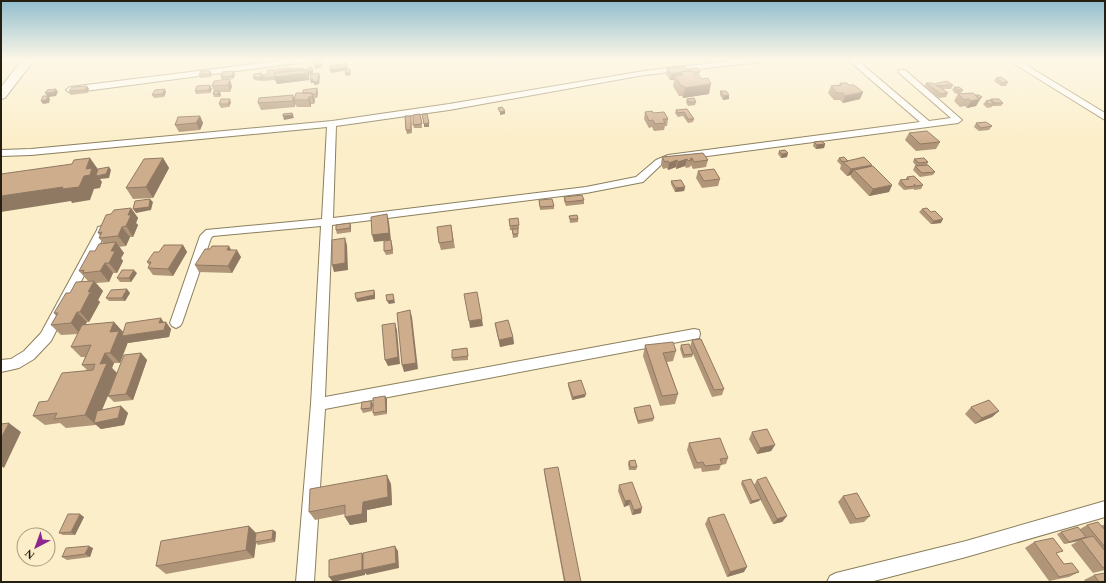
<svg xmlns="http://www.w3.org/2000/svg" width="1106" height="583" viewBox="0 0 1106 583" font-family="Spectral,serif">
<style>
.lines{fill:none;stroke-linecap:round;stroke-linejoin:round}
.minor-casing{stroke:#8b7f5d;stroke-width:2}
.highway-casing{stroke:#8b7f5d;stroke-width:2}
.minor{fill:#fff;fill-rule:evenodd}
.highway{fill:#fff;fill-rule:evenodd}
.wall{fill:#b19579}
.shaded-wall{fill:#907963}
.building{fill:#cead8d;stroke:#907963}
</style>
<rect width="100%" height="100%" fill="#fbeec9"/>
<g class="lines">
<g class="minor-casing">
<path id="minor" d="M287,60H310L306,62L70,93L66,90L70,87Z
M739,60H765L761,62L644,75L449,110L336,126L333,218L586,187L636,177L656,160L668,155L920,122L848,60H857L929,121L951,118L898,72L899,70H905L962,120L958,123L670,161L662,164L643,182L586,193L332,225L325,397L694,329L699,330L700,334L699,338L694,339L325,409L314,582H296L311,404L321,226L213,236L211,238L182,323L180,326L176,328L172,326L170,323L200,236L206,230L322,219L327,127L31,155L1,156V150L31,149L332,121L449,104L644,71Z
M1008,60H1018L1105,113V120Z
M102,226L106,227L107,230L51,341L34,359L19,368L1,372V360L11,359L24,351L41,333L97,230L98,227Z
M1105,501V517L966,557L870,582H827L830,576L836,573L966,541Z"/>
</g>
<g class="highway-casing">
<path id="highway" d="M22,60H34L5,98L1,99V87Z"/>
</g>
<use href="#minor" class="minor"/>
<use href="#highway" class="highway"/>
</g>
<path class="wall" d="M322,64V68L315,69L314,65Z
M667,67L686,69L700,72L699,75L709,94L683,98L682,96H679L673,86L674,80H670L666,74Z
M303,68V70L313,71V73L320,76L319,84L314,85V83H311V75H309V80L277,84L275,80L263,81L262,79V81L254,80L253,77Z
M233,71L235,75L233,79L222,80L221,77Z
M212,74L210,77L201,78L199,75Z
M996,78L1008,82L1006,86H1001L994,81Z
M214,81L232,86L230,92H220L221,94L220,97H214L213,94L214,91L212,86Z
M840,83L849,85L863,92L860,99L843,103L840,100H834L828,93L831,86L839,85Z
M926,83L934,84L953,85L951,89H943L948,93L946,97L939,98L924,87Z
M954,87L963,90L961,93L956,94L952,90Z
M317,88L318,92L317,98H314L315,100L314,104H311V107H297L295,104V107L261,110L258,103L295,98L303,93Z
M89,89L87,93L71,95L69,91Z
M212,89L210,93L196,94L195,91Z
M720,91L729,99L723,100L720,95Z
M166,92L164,97L154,98L152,95Z
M958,94L975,95L982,97L976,106L967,108L965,106L960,107L954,101Z
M687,99L696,102L695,105L688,106L686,102Z
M991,99L1003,103L1001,106H992V107L987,108L983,104L986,101L990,100Z
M231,102L229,107L221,108L219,104Z
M687,109L694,119L693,122L688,123L683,116L678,117L675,113L676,110Z
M645,112L653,113L668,119L667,126H665L664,130L654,131L652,127L649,128L644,119Z
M200,116L203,123L200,130L179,132L175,125Z
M421,118L422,128H414L413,125Z
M411,119L412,133L407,134L406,130Z
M976,123L992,126L989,130L979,131L974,127Z
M909,133L940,142L936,149L916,151L905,140Z
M814,142L825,144L824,148L816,149L813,146Z
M779,151L787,157L781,158L778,154Z
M703,153L708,160L706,167L693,169L691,165L690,167L686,168L685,166L676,169V167L668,170L667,168L663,169L661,164L662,157Z
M163,158L169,168L153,198L133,199L126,188Z
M839,158L871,167L892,185L889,192L869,196L851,177V175L847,176L840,169L841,165L837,161Z
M914,159L928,162L927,165L935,172L933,175L920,177L913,170L915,166H916L913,162Z
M698,171L720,179L718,186L702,188L696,178Z
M907,177L923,185L921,189L914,190L913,188V189L904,190L898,184L900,180L906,179Z
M671,181L685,187L684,191L675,192L671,184Z
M564,197L584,200V204L566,206L564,201Z
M539,200L554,206V209L540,210Z
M131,208L138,218L136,223L138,225L133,237H130L126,246L119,247L124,253L121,258L123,261L117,273H113L109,282L96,283L103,291L98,300L100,302L89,322H87L85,325L114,322L123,332V335L164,322L171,329L169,337L128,343V342L120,363H114L112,368L117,373L141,353L147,360L133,400L114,402L108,396L102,410L121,406L128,413L124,425L101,429L96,425L66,428L60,423L45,425L33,416L48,401L87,370L82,365L85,357H81L71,347L78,334L61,335L51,325L56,316L54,313L70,293L88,281L79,271L95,251L103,243L99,238L100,236L98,233L111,214Z
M922,209L931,212L941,223L931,224L919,212Z
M569,216L578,219V222L570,223Z
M509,219L519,225V229H518V237L513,238L512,230H510Z
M350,223L351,227V232L337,234L336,230Z
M451,225L455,248L441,250L439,243Z
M392,244L393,254L386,255L384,251Z
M183,245L187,252L173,276L153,275L148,268L149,265L147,262L159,252Z
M231,250L241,257L232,273L199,272L195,265Z
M137,273L131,282H120L117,278Z
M130,293L125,301H109L106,298Z
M495,323L513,337L514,344L500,347L496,330Z
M692,340L724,389L722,395L712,397L690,347Z
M645,345L676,351L673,361L667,362L678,394L675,404L660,406L643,356Z
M681,345L693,354L692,357L683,358L680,349Z
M468,351V360L453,361L452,358Z
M568,383L585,397L572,400L568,386Z
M385,396L387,399V414L374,416L373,413Z
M371,401L372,411L363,413L361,409Z
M971,407L999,411L992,417L975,424L965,414Z
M634,408L654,418L653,421L638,424L634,411Z
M752,432L775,445L771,451L757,454L749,439Z
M689,443L728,458L726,464L721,465L719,470L702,472L701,468L694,469L687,450Z
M629,461L637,467L636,470H629L628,464Z
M544,469L581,582H564L545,478Z
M757,480L787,516L782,522L773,524L760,499L759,501L750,504L741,484L742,481L754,485Z
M391,484L392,505L367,510V522L350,525L345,517V514L315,520L309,512Z
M619,485L641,513L632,515L629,505L624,507L618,491Z
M843,496L870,516L864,522L850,524L838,502Z
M84,517L75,535H63L59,533Z
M708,518L744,572L727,577L705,524Z
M1105,524V570L1093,573L1071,545L1078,541L1064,544L1057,534L1061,532L1080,529L1087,525L1101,526Z
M249,526L256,533L273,530L276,532L275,542L258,545L256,543L254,558L166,574L156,566Z
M1034,542L1057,555L1064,564L1079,572L1069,577L1049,581L1025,548Z
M93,548L90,557L67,560L62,557Z
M1094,575L1105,582H1086L1084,580Z"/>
<path class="shaded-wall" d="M347,63L348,70L331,73L330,70Z
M312,67L313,71V74L309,75V80L277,84L274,77L276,70L277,73L307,72Z
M289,68L290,73L279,75L278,72Z
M350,69L351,75L346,76L345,73Z
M210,71L212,74L210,77L209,74Z
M233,71L235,75L233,79L232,76Z
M681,72L680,78L675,76L674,80H670L671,74Z
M262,73L263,77L262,78V81L260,78Z
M319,73L320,76L319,84L314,85V83H311L310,80Z
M230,79L232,86L230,92L228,85Z
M711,84L709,94L683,98L685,88Z
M210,85L212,89L210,93L209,90Z
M87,86L89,89L87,93L85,90Z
M317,88L318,92L317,98L316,94Z
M56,89L58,92L56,96L49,97L50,99L49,103L43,104L41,101L48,97L45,93Z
M165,89L166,92L164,97L162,94Z
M219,91L221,94L220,97L218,94Z
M863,92L860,99L843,103L845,96Z
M312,93L315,100L314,104L312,97Z
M293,95L295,100H294L295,104V107L293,101Z
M729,95V99L723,100L724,96Z
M309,97L311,104V107L308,100Z
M230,99L231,102L229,107L228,104Z
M980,99L976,106L967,108L971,101Z
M505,111V114L500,115V112Z
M292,113L294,118L284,120L283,116Z
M200,116L203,123L200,130L196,123Z
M429,123V127H424V124Z
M825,144L824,148L816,149L817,145Z
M788,153L787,157L781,158L782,154Z
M90,158L100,172L109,167L111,170L109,178L100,179L102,182L100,188L94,189L90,200L72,203L71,201L1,212V196L86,169Z
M163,158L169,168L153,198L146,187Z
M687,159L685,166L676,169L678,162Z
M677,160L676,167L668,170L669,163Z
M872,165L868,172L854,170L851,175L847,176L851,169Z
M892,185L889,192L869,196L873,189Z
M685,187L684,191L675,192L676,188Z
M150,199L153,202L151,210L136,213L133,209Z
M131,208L138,218L136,223L138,225L133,237L126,226L128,215Z
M387,214L389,222L391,240L374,242L372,235Z
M943,219L941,223L931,224L934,221Z
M350,223L351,227V232L350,228Z
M122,227L130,237L126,246L118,236Z
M345,238L347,245L348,270L334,272L332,265Z
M391,240L392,244L393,254L392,250Z
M116,242L124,253L121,258L123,261L117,273L109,263L111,251Z
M183,245L187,252L173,276L168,269Z
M229,246L233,253L227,250Z
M237,250L241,257L232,273L228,266Z
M105,263L113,273L109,282L100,271Z
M134,270L137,273L131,282L129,278Z
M94,281L103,291L98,300L100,302L89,322L80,312L88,292Z
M127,289L130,293L125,301L122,298Z
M374,290L375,293V299L357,302L356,299Z
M393,294L395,303L389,304L387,301Z
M410,310L412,317L418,369L404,372L402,365Z
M77,312L87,322L80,334L71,323Z
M161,318L165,324L166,322L171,329L169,337L128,343V342L120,363L110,353V332L114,322L123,332L122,334L124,336Z
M482,319L483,326L470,328L469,321Z
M395,323L397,330L400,364L388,366L385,360Z
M513,337L514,344L500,347L499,340Z
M105,353L114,363L112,368L117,373L97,422L121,406L128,413L124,425L101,429L85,415L100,364Z
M141,353L147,360L133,400L126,394Z
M586,394L585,397L572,400L573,397Z
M385,396L387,399V414L386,411Z
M371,401L373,404L372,411L371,408Z
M999,411L992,417L975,424L982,418Z
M9,423L21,432L4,468L1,466V438Z
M775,445L771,451L757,454L760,448Z
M387,475L391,484L392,505L367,510V522L350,525L345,517L363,502Z
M761,499L759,501L750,504L752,501Z
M630,500L629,505L624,507L625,501Z
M642,508L641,513L632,515L634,510Z
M80,514L84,517L75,535L71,532Z
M787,516L782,522L773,524L777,519Z
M249,526L257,534L255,542L256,543L254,558L246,550Z
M273,530L276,532L275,542L272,539Z
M1086,537L1078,541L1064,544L1069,542Z
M89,546L93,548L90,557L85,554Z
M395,546L398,551L399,568L367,575L365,573V575L333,582L329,577L362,553L365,558Z
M747,567L744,572L727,577L730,572Z"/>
<path class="building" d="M321,61V65H314L315,62Z
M347,63V67L330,70V66Z
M312,67V71H308V68Z
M667,67H685L687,71L671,74Z
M289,68V70L278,72V69Z
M303,68L302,70H307L290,71V69Z
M698,68L700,72H693L692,71H687L686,69Z
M350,69V72L345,73V70Z
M268,70H276L274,77L262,78L263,75L267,74Z
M308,70L307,73L274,77L275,73Z
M201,71H210L209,74L199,75Z
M233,71L232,76L221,77L222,72Z
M692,71L695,75L698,74L701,79L708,78L711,84L685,88L684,86H681L675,76L683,75L681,72Z
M262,73L260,78L253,77L254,74Z
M319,73L318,81L313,82V79L310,80L311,74Z
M1001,77L1008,82L1003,83L996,78Z
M230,79L228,85L212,86L214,81Z
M947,81L953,85L936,86L940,87L948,93L941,94L926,83H932L934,84Z
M840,83H847L849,85H854L863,92L845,96L843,93H837L831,86L842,85Z
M210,85L209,90L195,91L197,86Z
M87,86L85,90L69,91L72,87Z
M954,87H959L963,90H958Z
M317,88L316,94H312V93H303V90Z
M56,89L54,92L45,93L47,90Z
M165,89L162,94L152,95L155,90Z
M214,91H219L218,94H213Z
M720,91H726L729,95L724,96Z
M296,93H312V97H309L308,100H294Z
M973,93L980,99L971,101L969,99L964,100L958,94Z
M293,95V101L258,103L259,98Z
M975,95H979L982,97L978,98Z
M43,96H48L46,100L41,101Z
M694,98L696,102H689L687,99Z
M221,99H230L228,104H219Z
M991,99H999L1003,103H994Z
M990,100L994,104H989L986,101Z
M502,107L505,111L500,112L498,108Z
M687,109L694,119H688L684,112L678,113L676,110Z
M652,111L653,113L664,112L668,119H663L665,123L655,124L653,120L649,121L645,112Z
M292,113L293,115L283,116V114Z
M420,114L422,124L413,125V115Z
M422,114H427L429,123L424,124Z
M200,116L196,123L175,125L178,117Z
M405,116H411V130H406Z
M986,122L992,126L981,128L976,123Z
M927,131L940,142L920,144L909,133Z
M822,141L825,144L817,145L814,142Z
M785,150L788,153L782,154L779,151Z
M703,153L708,160L694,162L692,158L690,159L692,160L688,161L687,159L678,162L677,160L669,163L668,161L665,162L662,157Z
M844,157L848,161L843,162L839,158Z
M864,157L872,165L851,169L843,162Z
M90,158L86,169L92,168L90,175L84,176L79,187L62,189L63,187L1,196V174L72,164L74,160Z
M163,158L146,187L126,188L144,159Z
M924,158L928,162L919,163L914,159Z
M928,165L935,172L922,173L915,166Z
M873,166L892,185L873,189L854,170Z
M109,167L106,174L97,176L96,175L98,169Z
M714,169L720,179L704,181L698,171Z
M914,176L923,185L916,186L914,184L915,186L906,187L900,180L909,179L907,177Z
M681,180L685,187L676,188L671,181Z
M582,195L584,200L566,202L564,197Z
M150,199L149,207L133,209L135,201Z
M552,199L554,206L540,207L539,200Z
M131,208L128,215H131L126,226L122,227L118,236L99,238L102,232L98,233L106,215L111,214L114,210Z
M927,208L931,212L935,211L943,219L934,221L922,209Z
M387,214L389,233L372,235L371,217Z
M577,215L578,219H570L569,216Z
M518,218L519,225L510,226L509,219Z
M350,223V228L336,230V225Z
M451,225L453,241L439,243L437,227Z
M512,229H518V234H513Z
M345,238V263L332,265V240Z
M391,240L392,250L384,251V241Z
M116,242L111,251H115L109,263H105L100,271L83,273L84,270L79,271L90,251H95L99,244Z
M164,245H183L168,269L148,268L151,262H147L154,252H159Z
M212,246H229L227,250H237L228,266L195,265L205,249H210Z
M122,270H134L129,278H117Z
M94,281L88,292L91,291L80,312H77L71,323L51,325L58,313H54L66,293H70L76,282Z
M127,289L122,298H106L111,290Z
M374,290V295L356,299L355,293Z
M477,292L482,319L469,321L464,294Z
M393,294L394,300L387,301L386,295Z
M410,310L416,363L402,365L397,313Z
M161,318L159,323L166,322L164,330L122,336L126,323Z
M508,320L513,337L499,340L495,323Z
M114,322L110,332L119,331L110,353H105L100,364L107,363L85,415L54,419L57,413L33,416L39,402L48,401L62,373L93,370L95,364L82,365L91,345L71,347L82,325Z
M395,323L398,357L385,360L382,325Z
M701,339L724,389L714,390L692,340Z
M673,342L676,351L663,353L678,394L662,396L645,345Z
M689,344L693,354L684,355L681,345Z
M467,348L468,356L452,358V350Z
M141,353L126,394L108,396L124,355Z
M581,380L586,394L573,397L568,383Z
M385,396L386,411L373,413V398Z
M989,400L999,411L982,418L971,407Z
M371,401V408L361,409L362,402Z
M650,405L654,418L638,421L634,408Z
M121,406L118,418L94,423L97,411Z
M9,423L1,438V424Z
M767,429L775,445L760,448L752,432Z
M720,438L728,458L720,459L722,464L705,466L703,462L697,463L689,443Z
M635,460L637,467H630L629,461Z
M558,467L581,582H565L544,469Z
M387,475L388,497L363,502L362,514L345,517V505L309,512L310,489Z
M766,477L787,516L777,519L757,480Z
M751,479L761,499L752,501L742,481Z
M632,482L642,508L634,510L630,500L625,501L619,485Z
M857,493L870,516L856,519L843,496Z
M68,514H80L71,532L59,533Z
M724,514L747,567L730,572L708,518Z
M1098,522L1105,530V547L1087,525Z
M249,526L246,550L156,566L161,541Z
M1078,527L1086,537L1069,542L1061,532Z
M273,530L272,539L255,542L256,533Z
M1093,536L1105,551V567L1103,568L1081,539Z
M1053,538L1063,551L1056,553L1064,564L1072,563L1079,572L1059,577L1034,542Z
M89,546L85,554L62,557L66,548Z
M395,546L396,563L363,570V553Z
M362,553V570L329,577V560Z
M1105,573V582H1099L1094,575Z"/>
<linearGradient id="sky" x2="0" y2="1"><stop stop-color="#91bece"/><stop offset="0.42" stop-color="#fdf7e7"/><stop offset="1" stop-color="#fdf7e7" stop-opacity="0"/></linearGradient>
<rect width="1106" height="142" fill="url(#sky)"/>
<rect width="1106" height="583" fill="none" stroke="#241f11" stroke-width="4"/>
<g transform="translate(36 547) rotate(221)"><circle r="19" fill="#fbeec9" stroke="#a59b7f"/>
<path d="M0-3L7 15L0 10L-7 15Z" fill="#8e278d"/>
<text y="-6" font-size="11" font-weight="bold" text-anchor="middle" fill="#241f11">N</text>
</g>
</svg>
